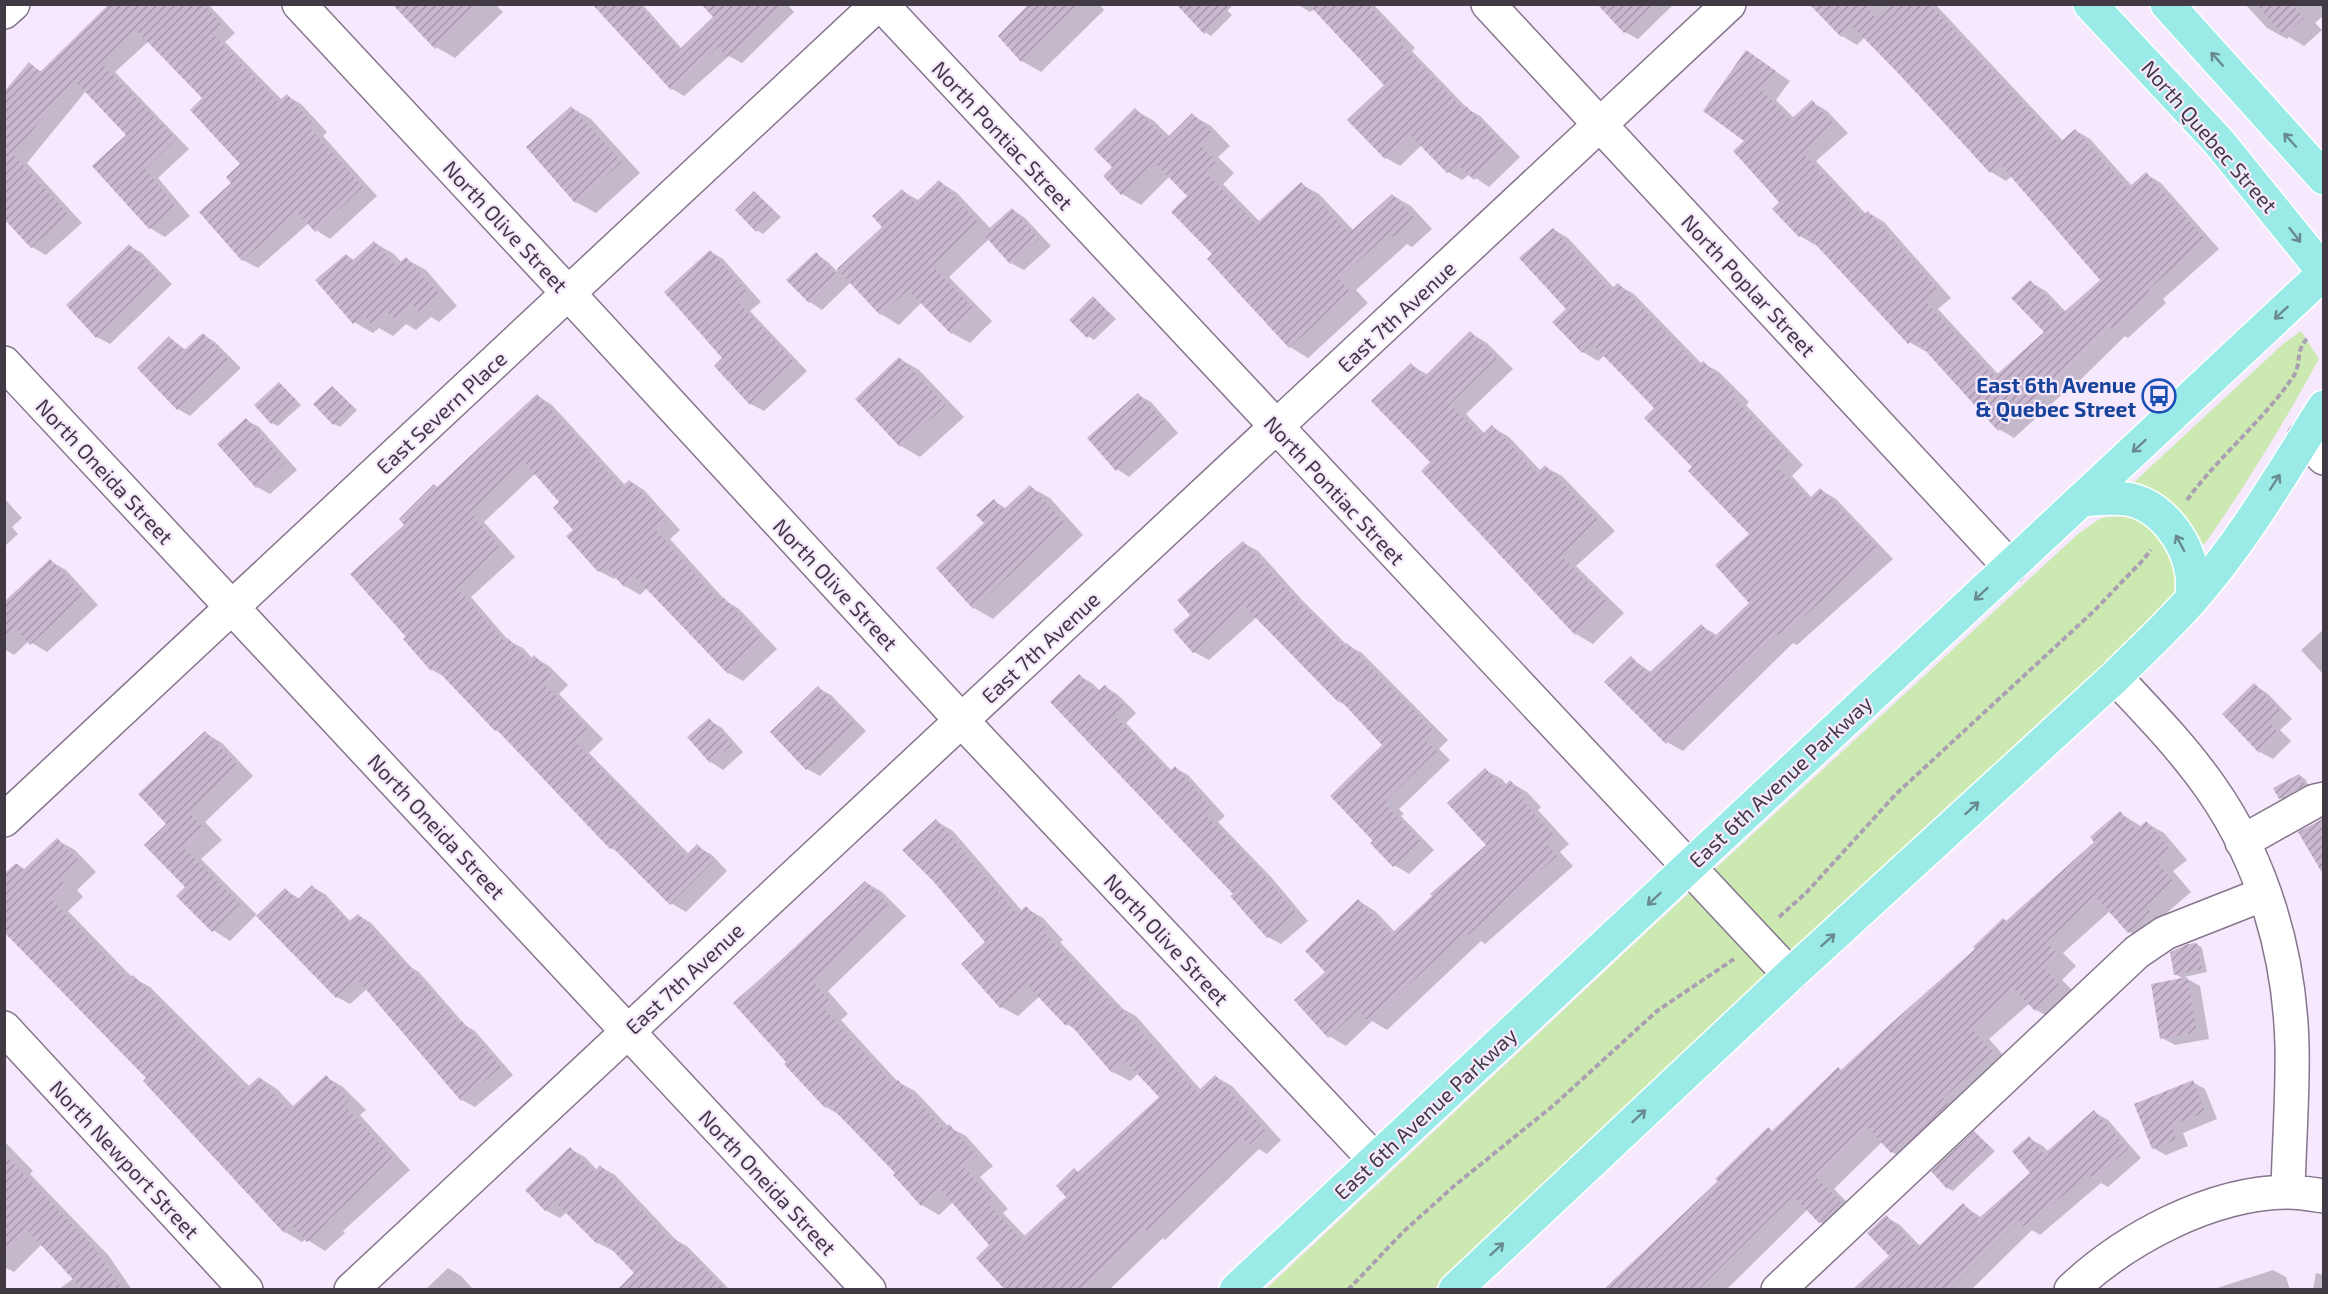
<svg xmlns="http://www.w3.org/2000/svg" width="2328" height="1294" viewBox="0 0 2328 1294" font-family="'Exo 2',sans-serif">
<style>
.park{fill:#cbe9b1}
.shadow{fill:#0003}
.building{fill:url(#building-hatch)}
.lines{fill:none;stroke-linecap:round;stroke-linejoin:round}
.minor-casing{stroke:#86768d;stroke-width:36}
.major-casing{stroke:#fff;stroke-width:36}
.path{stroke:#aba0b1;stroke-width:4;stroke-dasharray:6 3;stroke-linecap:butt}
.minor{stroke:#fff;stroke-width:33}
.major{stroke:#9aebe8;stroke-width:33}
.oneway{stroke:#698a8e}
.labels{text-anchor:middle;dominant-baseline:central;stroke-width:4.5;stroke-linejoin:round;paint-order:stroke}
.street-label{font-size:21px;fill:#413a44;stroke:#f6e8fd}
.transit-label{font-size:21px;font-weight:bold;fill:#164399;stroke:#f6e8fd;text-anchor:end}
</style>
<defs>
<pattern id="building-hatch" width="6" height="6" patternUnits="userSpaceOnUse" patternTransform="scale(1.5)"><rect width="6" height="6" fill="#cab8d0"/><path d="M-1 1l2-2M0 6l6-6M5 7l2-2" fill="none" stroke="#a697aa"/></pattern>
</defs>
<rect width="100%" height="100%" fill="#f6e8fd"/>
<path class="park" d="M2301,331L2319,359C2284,423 2246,485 2204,545L2132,484L2283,344Z
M2117,516C2126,517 2136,517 2144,522C2167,534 2184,562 2178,588C2176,594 2171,600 2168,604L1434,1289L1265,1290L1650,929L2078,534L2101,518Z"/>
<path class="shadow" d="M107,4L209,5L235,33L225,42L282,100L287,96L301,104L327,132L323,136L377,196L330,239L316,230L309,223L258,268L243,260L233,183L242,164L204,98L149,41L115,72L189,149L158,178L190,216L165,237L150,228L94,166L128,135L86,91L27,163L82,223L46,255L32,247L4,217V94L29,64L42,72L109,7Z
M394,4H495L503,12L455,58L436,47Z
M594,4H642L682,49L715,17L703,4H787L794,12L742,63L729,56L684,96L672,89Z
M1031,4H1099L1104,10L1041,72L1022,61Z
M1221,4L1232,15L1211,36L1205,32Z
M1297,4H1373L1415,48L1412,51L1468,109L1480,116L1520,157L1489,187L1470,174L1462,180L1448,172L1422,145L1400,166L1386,158V85L1314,9L1310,12Z
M1605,4H1674L1638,39L1625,32Z
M1811,4H1935L2063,141L2075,130L2090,139L2132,186L2146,174L2161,183L2219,249L2163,299L2166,303L2128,338L2125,336L2071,389L2069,388L2014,438L1999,429L1926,350L1925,351L1909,342L1816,243L1815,245L1800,236L1746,141L1747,52L1790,81L1776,100L1794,118L1812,102L1827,111L1848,133L1816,161L1867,215L1869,213L1884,222L1951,298L1938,309L1999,375L2046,332L2030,282L2046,291L2066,312L2102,280L2012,176L2006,181L1991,172L1865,37L1857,45L1842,36Z
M2245,4H2324V15L2315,23L2322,30L2304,46L2289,37L2287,39L2267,28Z
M572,108L591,119L640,173L596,213L576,202L528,147Z
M1135,110L1154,121L1170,137L1192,115L1211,126L1230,146L1218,157L1234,173L1223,184L1260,222L1301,184L1319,194L1354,231L1392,195L1411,206L1432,229L1412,247L1407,244L1356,290L1368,303L1308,358L1290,347L1214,254L1189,196L1170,176L1141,205L1122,194L1105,176L1115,167Z
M940,182L957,193L991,229L1013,210L1025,218L1051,246L1024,270L1011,263L990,238L949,277L992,321L970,343L952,333L922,302L899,325L881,314L851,282L822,310L810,302L788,280L816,254L828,262L837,271L884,227L902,191L920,201Z
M755,192L781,217L763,234L757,230Z
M1553,229L1568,238L1614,288L1618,285L1634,294L1702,364L1703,363L1719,372L1749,402L1746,405L1803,465L1792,476L1812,498L1821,490L1836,499L1893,559L1797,645L1793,643L1683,751L1667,742L1631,658L1652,673L1701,626L1717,635L1751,603V534L1694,467L1657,408L1605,355L1598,361L1583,352L1568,309Z
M375,243L394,254L402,263L406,259L426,270L457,306L439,322L431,317L416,330L406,324L393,336L379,328L373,333L354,322L346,255L354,260Z
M129,246L142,253L172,284L110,344L97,337Z
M711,252L723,259L761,302L750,311L807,371L764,411L751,404L725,358Z
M1094,298L1116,319L1094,340L1088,336Z
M1470,333L1487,343L1513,369L1466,414L1485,434L1492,427L1509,437L1541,471L1545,467L1562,476L1615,531L1576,566L1624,613L1593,644L1576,634L1555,613L1433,462L1411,365L1428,375Z
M203,335L215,342L241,368L190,416L178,409L170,338L186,350Z
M900,359L919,370L964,417L920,457L901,446L857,399Z
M280,384L301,405L278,426L272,423Z
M333,387L357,410L340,427L334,424Z
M1138,395L1151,402L1178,433L1129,477L1117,469Z
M538,396L552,405L625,485L630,481L644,490L680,530L670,539L725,600L739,609L777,649L743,681L729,673L647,588L640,595L625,586L617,577L614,579L599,571L562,502L536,473L484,522L515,557L471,597L509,641L523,648L533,659L534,657L549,666L568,685L559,694L603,739L589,753L689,854L697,846L712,855L727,871L686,912L671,903L623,855L611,848L503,734L496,730L445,677L432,670L408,637L407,525L437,488Z
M246,420L259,427L297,470L270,494L257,487Z
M1030,487L1050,498L1083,535L993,619L974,608L938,568L986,524L994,501L1007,509Z
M4,498L22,518L12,527L18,534L4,547Z
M1243,543L1258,551L1302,600L1347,645L1362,653L1448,740L1439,749L1450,760L1399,809L1404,814L1401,816L1434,850L1409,874L1394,865L1375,841L1384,745L1347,706L1338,701L1257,617L1209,660L1194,652L1175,631L1192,615Z
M50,561L66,570L98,605L47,652L29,641L14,655L4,649V600L7,602Z
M2324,629V675L2301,650Z
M1079,676L1092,683L1100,691L1105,687L1117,694L1136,713L1126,723L1172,771L1175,768L1188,775L1225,816L1218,822L1271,877L1308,921L1281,944L1268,937L1235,894Z
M2254,685L2267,693L2292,719L2280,730L2291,741L2273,759L2260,752Z
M818,688L831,695L866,731L820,776L807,769Z
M709,720L722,728L743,752L723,770L711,762Z
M205,733L222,743L253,776L205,822L222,840L201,859L258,916L285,890L300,899L312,887L325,894L351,922L358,915L371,923L412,968L419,972L465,1025L475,1031L513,1075L475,1107L462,1100L367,989L350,1004L337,997L256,915L230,941L213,930L187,887L168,824Z
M1485,770L1502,779L1507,785L1510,782L1527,792L1541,807L1538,810L1569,844L1560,852L1573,866L1485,944L1481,941L1387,1030L1372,1021L1346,1046L1329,1036L1327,972L1359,901L1375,911L1395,932L1488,845Z
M2299,775L2305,779L2310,788L2286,802L2281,798L2275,789Z
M2120,813L2142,827L2147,823L2164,833L2187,860L2173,871L2191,892L2162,917L2147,942L2129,932L2110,911L2063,953L2076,966L2062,980L2078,996L2054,1020L2036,1010L2030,1003L1989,1039L2011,1064L1909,1162L1892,1152L1882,1142L1834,1189L1858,1213L1838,1232L1820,1222L1808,1209L1726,1290H1604L1720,1181L1769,1129L1774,1132L1842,1071L2096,842Z
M936,821L953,831L1022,911L1026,908L1043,918L1063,940L1060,942L1123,1009L1136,1016L1201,1090L1216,1077L1232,1086L1281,1140L1267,1154L1259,1149L1165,1240L1163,1238L1110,1289L1007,1290L991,1245L953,1202L939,1215L922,1205L897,1173L843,1117L826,1107L786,1064L789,1062L735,1003L865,882L882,892L906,916L828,991L848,1014L841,1020L898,1082L915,1091L949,1127L966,1136L993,1166L980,1177L1008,1209L1003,1213L1026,1237L1068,1197L1079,1173L1161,1097L1139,1073L1130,1081L1113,1072L1076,1030L1067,1024L1040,996L1018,1016L1001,1007L988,942Z
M57,840L75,850L96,872L77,890L83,897L68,911L132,977L150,987L250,1087L260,1078L277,1089L294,1107L326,1077L343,1087L366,1110L360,1115L410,1170L343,1231L345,1233L325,1251L306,1239L302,1242L285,1232L148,1078L17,864L26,870Z
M2197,944L2202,948L2207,972L2184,977L2200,986L2209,1039L2175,1045L2162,1038L2184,979L2175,974Z
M2192,1082L2205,1089L2217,1119L2183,1133L2188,1146L2166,1155L2153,1148Z
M2094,1112L2108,1120L2141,1158L2108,1187L2101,1183L2040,1235L2032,1230L1971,1290H1866L1891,1256L1886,1217L1900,1225L1921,1247L1963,1205L1982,1218L2033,1174L2029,1138L2043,1146L2049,1152Z
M1975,1133L1995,1151L1953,1191L1948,1188Z
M4,1141L33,1171L30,1174L109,1256L132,1290H58L74,1278L42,1244L14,1272L4,1267Z
M570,1149L585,1157L597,1170L601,1167L615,1175L676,1240L688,1247L730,1290H631L637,1273L614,1250L613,1251L598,1243L567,1212L560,1218L545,1210Z
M448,1268L461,1276L474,1290H425Z
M2273,1270L2286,1277L2290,1290H2211Z
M2316,1273L2324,1275V1290H2313Z"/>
<path class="building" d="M109,4H203L221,24L212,33L278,102L287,94L313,123L309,127L363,187L315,232L297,212L242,261L199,212L231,183L226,177L240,164L190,110L202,98L137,31L101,63L176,139L145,169L176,207L149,229L92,166L126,135L74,80L13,154L68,214L31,248L4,219V92L29,62L40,72Z
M392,4H480L435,49Z
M592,4H638L679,50L713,17L701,4H783L728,57L718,47L671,90Z
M1029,4H1080L1021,62L998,36Z
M1176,4H1234L1204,34Z
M1308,4H1368L1402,40L1399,42L1463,109L1466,106L1507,148L1474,180L1457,164L1447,173L1410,135L1385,159L1347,120L1384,85Z
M1597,4H1654L1624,33Z
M1809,4H1875L1869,10L1878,19L1893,4H1929L1960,36L2059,143L2075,129L2128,188L2146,172L2205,240L2148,290L2152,294L2112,330L2110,327L2055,381L2054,380L1998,431L1914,338L1908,344L1804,232L1799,237L1772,209L1779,202L1733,151L1744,141L1703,111L1746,50L1776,71L1762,90L1790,120L1812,100L1833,123L1802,152L1863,216L1868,211L1937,288L1924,300L1995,376L2044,332L2011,298L2030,280L2063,313L2100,280L2000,164L1990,173L1899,74L1852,26L1841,37Z
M2256,4H2291L2304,18L2284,36Z
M571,106L622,162L575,203L526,147Z
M1135,108L1166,139L1192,113L1213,134L1201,146L1216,162L1205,172L1256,224L1301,182L1349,233L1392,194L1414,218L1393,237L1389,233L1339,279L1351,292L1289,348L1207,259L1212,254L1171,212L1187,196L1155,163L1121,195L1103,176L1112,167L1094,149Z
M939,180L978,222L932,266L975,310L951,334L908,290L880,315L837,269L882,227L872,216L902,189L915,203Z
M754,191L776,213L756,232L735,210Z
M1012,208L1039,239L1010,264L983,234Z
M1553,228L1610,290L1618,283L1698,366L1703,361L1734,392L1731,395L1789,455L1777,467L1809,499L1820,488L1879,549L1780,638L1777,634L1666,744L1604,682L1631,656L1648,674L1701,624L1714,637L1749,603L1715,565L1749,534L1688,471L1692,467L1644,418L1654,408L1592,344L1582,353L1552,322L1566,309L1519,258Z
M374,241L396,266L406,257L439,294L419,312L413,305L396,320L388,312L373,326L363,315L353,324L315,280L346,254L352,261Z
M129,244L160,276L96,338L66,305Z
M710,250L749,294L739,303L795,363L750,405L714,366L722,358L664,292Z
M816,252L838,276L809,303L786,280Z
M1093,296L1111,315L1087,338L1069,320Z
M1470,331L1497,359L1450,404L1481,436L1492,425L1537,473L1545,465L1599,521L1561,556L1608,603L1575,635L1421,471L1430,462L1371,401L1411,363L1424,377Z
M203,333L229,360L177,410L137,368L169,336L183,351Z
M899,357L946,405L900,447L855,399Z
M279,382L297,401L271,424L254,405Z
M332,386L352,406L333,425L313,404Z
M1138,393L1167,425L1116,471L1087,438Z
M537,394L621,487L629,480L667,520L656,530L720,602L724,598L763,640L728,674L635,577L624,587L605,566L598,572L566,536L573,530L553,508L559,502L524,462L470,512L501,548L457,588L504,641L508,638L529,661L534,655L554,676L545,685L589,730L576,743L685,856L697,844L714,861L670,905L612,847L610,849L497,730L495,731L435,668L431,671L403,639L406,637L350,574L404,525L399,519L434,484L437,487Z
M246,418L285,462L256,488L217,444Z
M1030,485L1065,523L973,609L936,568L984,523L976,515L994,499L1003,510Z
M1243,541L1287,590L1344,646L1347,643L1434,731L1425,740L1437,751L1386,800L1390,805L1388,807L1420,841L1393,867L1370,843L1373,841L1330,796L1382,745L1340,700L1338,702L1245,607L1193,653L1173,630L1190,615L1177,600Z
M50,559L84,595L30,645L16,629L4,640V602Z
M1079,674L1097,692L1105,685L1124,705L1114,715L1169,772L1175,766L1213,809L1206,815L1258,868L1296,913L1267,938L1230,896L1233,894L1050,702Z
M2254,683L2281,711L2269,722L2279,734L2259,753L2222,714Z
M818,686L854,724L806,770L770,732Z
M709,718L732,745L710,763L687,737Z
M205,731L237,765L188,812L205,829L184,848L240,904L212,932L176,896L185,887L144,845L166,824L138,794Z
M1485,768L1503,787L1510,780L1525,797L1522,800L1553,834L1545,842L1557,856L1468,935L1465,932L1369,1022L1358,1010L1328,1038L1294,1000L1325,972L1305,951L1358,899L1391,934L1432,896L1430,894L1486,845L1447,803Z
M2299,774L2305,785L2279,799L2273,788Z
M2120,811L2136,830L2146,821L2163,840L2170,850L2156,861L2174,882L2146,906L2151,913L2128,933L2096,897L2046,942L2059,955L2045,969L2061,986L2035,1011L2015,990L1972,1029L1994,1053L1943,1098L1948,1104L1907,1143L1905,1141L1891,1153L1868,1128L1817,1178L1841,1202L1819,1223L1793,1196L1698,1290H1603L1718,1181L1715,1179L1768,1127L1772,1131L1838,1067L1841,1070L1886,1028L1975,949L1973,947L2003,918L2006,921L2094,842L2090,837Z
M2324,818V876L2298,832Z
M936,819L1017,914L1026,906L1047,929L1044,932L1116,1008L1119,1005L1148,1040L1197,1092L1215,1075L1265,1130L1249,1145L1243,1139L1147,1231L1145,1229L1083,1290H1005L976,1258L989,1245L940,1189L921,1206L893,1175L895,1173L829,1105L825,1108L784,1064L786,1062L733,1003L788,954L865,881L890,906L812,981L832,1003L825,1010L893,1084L898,1080L944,1129L949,1124L977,1156L964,1167L992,1198L987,1203L1021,1239L1066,1197L1056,1186L1074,1168L1078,1172L1159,1097L1125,1061L1112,1073L1069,1023L1066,1026L1026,984L1000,1008L961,964L985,942L934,882L902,850Z
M57,838L79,861L61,880L67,886L52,900L128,980L133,975L245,1089L259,1077L289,1110L326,1075L349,1100L344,1105L394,1159L327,1221L329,1222L307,1242L292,1226L284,1233L143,1081L146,1078L4,932V874L16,863L23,870Z
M312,885L348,922L358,914L404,965L406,963L459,1024L462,1021L501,1067L461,1101L357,979L336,998L256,916L285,888L297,900Z
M2197,943L2202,969L2174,975L2170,952L2188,944Z
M2187,977L2197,1032L2160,1039L2151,984Z
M2193,1080L2205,1112L2171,1126L2176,1139L2152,1149L2134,1104Z
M2094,1110L2128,1149L2093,1180L2088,1174L2025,1228L2019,1220L1949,1290H1852L1889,1256L1867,1233L1886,1215L1917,1248L1963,1203L1978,1219L2030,1173L2012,1151L2029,1136L2044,1154Z
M1974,1131L1990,1147L1947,1189L1931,1171Z
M570,1147L594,1172L600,1165L670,1240L673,1237L726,1290H617L634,1273L602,1239L597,1244L554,1201L545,1211L525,1190Z
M4,1154L91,1244L123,1290H83L28,1231L4,1254Z"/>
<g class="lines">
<g class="minor-casing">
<path id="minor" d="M299,4L568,293L962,721L1375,1160
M881,4L1790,975
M1488,4L2010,567
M4,12L13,4
M4,363L869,1290
M2304,438L2324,458
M2115,677C2149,713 2183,748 2211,788C2263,862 2290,955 2292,1046C2293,1094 2289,1143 2288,1192
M4,820L878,4
M2242,842L2315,801L2324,799
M4,1028L246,1290
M351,1290L1729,4
M1778,1290L2137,952L2165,933L2264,894
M2071,1290C2125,1239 2210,1193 2287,1192C2299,1192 2311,1194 2324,1196"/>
</g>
<g class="major-casing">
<path id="major" d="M2090,4L2218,141L2324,272
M2167,4L2324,178
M2081,500C2096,499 2111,497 2127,499C2162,505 2188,542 2192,575C2193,583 2192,591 2192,599
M1236,1290L2324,273
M1455,1290L1790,975L2115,677C2141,651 2168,626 2192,599C2243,541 2283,472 2324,407"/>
</g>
<path class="path" d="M2187,500C2219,456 2262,422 2293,377C2302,364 2295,350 2307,339
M1779,917L1806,893L1896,794L2094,611L2143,560L2151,550
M1348,1290L1403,1232L1454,1186L1554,1105L1657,1011L1734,959"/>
<use href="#minor" class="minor"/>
<use href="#major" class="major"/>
</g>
<defs><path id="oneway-shaft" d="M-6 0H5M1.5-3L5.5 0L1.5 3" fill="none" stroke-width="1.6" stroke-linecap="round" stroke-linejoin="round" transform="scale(1.5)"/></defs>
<g class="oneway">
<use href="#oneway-shaft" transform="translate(2217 59) rotate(-132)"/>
<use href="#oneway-shaft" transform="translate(2290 140) rotate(-132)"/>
<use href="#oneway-shaft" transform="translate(2295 235) rotate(52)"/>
<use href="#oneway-shaft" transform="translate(2281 313) rotate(137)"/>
<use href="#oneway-shaft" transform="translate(2139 446) rotate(137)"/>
<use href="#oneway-shaft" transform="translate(2275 482) rotate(-57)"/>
<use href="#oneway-shaft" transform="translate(2180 543) rotate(-118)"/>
<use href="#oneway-shaft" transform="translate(1981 594) rotate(137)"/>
<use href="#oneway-shaft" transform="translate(1972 808) rotate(-42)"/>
<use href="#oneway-shaft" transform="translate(1654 899) rotate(137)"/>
<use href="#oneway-shaft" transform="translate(1828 940) rotate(-42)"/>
<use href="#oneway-shaft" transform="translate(1639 1116) rotate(-43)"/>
<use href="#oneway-shaft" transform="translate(1497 1249) rotate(-43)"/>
</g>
<defs>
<g id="bus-ring" transform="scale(1.725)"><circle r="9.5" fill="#f6e8fd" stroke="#1a4fb4" stroke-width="1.5"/><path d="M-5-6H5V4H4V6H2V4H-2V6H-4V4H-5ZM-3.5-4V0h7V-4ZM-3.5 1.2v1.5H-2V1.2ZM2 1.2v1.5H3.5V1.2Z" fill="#1a4fb4"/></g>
</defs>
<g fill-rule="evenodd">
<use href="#bus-ring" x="2159" y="396"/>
</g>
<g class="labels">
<g class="street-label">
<text transform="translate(1003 135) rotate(47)">North Pontiac Street</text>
<text transform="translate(2210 136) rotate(49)">North Quebec Street</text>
<text transform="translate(506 226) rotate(47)">North Olive Street</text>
<text transform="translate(1749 285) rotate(47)">North Poplar Street</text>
<text transform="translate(1396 316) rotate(-43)">East 7th Avenue</text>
<text transform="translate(441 412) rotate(-43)">East Severn Place</text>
<text transform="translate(105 471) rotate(47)">North Oneida Street</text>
<text transform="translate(1335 490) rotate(47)">North Pontiac Street</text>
<text transform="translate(836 584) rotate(47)">North Olive Street</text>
<text transform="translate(1040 647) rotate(-43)">East 7th Avenue</text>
<text transform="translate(1780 781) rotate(-43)">East 6th Avenue Parkway</text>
<text transform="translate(437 826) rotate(47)">North Oneida Street</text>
<text transform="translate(1167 939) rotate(47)">North Olive Street</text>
<text transform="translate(684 978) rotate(-43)">East 7th Avenue</text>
<text transform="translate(1425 1113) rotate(-43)">East 6th Avenue Parkway</text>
<text transform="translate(125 1159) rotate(47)">North Newport Street</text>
<text transform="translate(768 1182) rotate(47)">North Oneida Street</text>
</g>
<g class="transit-label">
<text x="2136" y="384">East 6th Avenue<tspan x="2136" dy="24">&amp; Quebec Street</tspan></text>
</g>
</g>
<rect width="2328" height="1294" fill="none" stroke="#413a44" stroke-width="12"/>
</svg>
